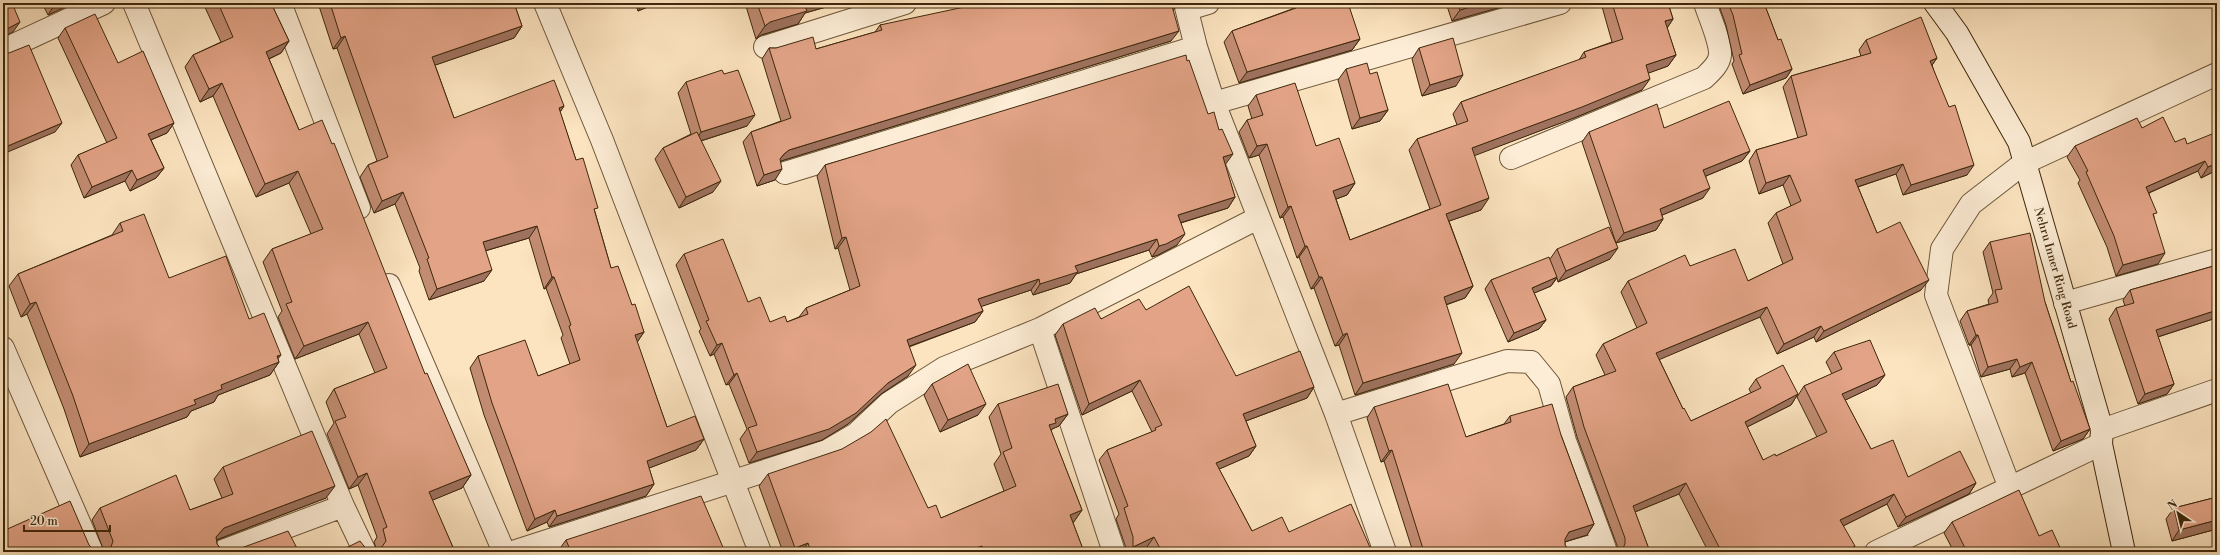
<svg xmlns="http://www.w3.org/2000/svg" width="2220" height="555" viewBox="0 0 2220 555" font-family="'Libre Bodoni',serif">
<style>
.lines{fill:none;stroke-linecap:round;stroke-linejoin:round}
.street-casing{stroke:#6e5739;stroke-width:24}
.secondary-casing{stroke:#3f280c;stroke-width:24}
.street{stroke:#fdedd6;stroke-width:22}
.secondary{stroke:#fdedd6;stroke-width:22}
.wall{fill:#c28c73;stroke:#3f280c}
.shaded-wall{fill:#9e725e;stroke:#3f280c}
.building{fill:#e2a386;stroke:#3f280c}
.labels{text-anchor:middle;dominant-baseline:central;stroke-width:3;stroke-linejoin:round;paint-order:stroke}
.street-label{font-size:12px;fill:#3f280c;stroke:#fdedd6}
</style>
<rect width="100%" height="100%" fill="#fce4c0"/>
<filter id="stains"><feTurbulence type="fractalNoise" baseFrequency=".005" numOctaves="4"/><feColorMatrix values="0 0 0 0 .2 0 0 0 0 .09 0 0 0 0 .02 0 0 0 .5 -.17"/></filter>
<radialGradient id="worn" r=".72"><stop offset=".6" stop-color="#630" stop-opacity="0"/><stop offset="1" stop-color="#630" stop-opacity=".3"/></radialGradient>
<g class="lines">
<g class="street-casing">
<path id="street" d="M134,3L343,506L365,552
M280,3L359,208
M545,3L602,140L760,552
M1185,3L1196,47L1214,103L1336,414L1385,552
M1188,9L1208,3
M765,47L905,3
M3,50L104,3
M1214,103L1560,3
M1511,158L1704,78C1710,72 1719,65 1720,55C1721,42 1709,16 1705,3
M785,173L1196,47
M389,285L504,552
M2065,303L2217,260
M1040,329L1114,552
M3,348L92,552
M1336,414L1507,361L1531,362L1549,384L1565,441L1603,543
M2102,430L2217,390
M2010,488L1936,295L1942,249L1971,204L2024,163L2217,74
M220,552L343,506
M513,552L827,451L856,434L889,403L944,368L1040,329L1258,218
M1570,552L1603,543L1606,552
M1876,552L2101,444"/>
</g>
<g class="secondary-casing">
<path id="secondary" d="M1935,3L1957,33L2019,142L2102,430L2101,444L2124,552"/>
</g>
<use href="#street" class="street"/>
<use href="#secondary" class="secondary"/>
</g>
<path class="wall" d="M42,3H74L48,15Z
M203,3H271L289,41L281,53L269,59L299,130L425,374L471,475L462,488L432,500L455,552L377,551L374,542L377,537L358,485L349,489L327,434L334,423L326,402L334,389L375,373L359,334L295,359L278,317L282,311L263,262L272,249L311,234L289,183L256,197L213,96L200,102L185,67L193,55L221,42Z
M302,3H313L303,7Z
M318,3H514L522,26L514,38L435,65L454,118L564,106L560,112L576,160L595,212L611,268L632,305L644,332L637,342L667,427L704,439L696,450L649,468L654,484L646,496L549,527L547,522L527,531L484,415L470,368L478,356L538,376L570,364L561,338L563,335L546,288L544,289L529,238L485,251L484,281L429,300L419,271L420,268L395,204L374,213L360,177L368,165L377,161L337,48L333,49Z
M635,3H657L638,11Z
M745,3H840L805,13L798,24L761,35L756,39Z
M1446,3H1515L1452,21Z
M1601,3H1668L1673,19L1667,28L1676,55L1668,66L1648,73L1642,90L1574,118L1474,155L1481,210L1449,221L1473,286L1465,298L1446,305L1454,364L1355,395L1339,345L1335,346L1314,288L1311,289L1299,257L1297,258L1283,217L1280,218L1259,155L1249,158L1239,132L1247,120L1252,119L1248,106L1256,95L1316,146L1355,183L1347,195L1336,199L1350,240L1430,209L1409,150L1417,139L1457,125L1453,114L1461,102L1579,60L1584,52L1612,42Z
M1718,3H1764L1778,40L1792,69L1786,78L1743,94L1732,64L1734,61L1726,25Z
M1295,5L1360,39L1352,50L1239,83L1224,42L1232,31L1292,9Z
M1173,11L1171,41L781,161L775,180L757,186L743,142L751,132L781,121L762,59L769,48L816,49L875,32L880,25Z
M65,28L118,63L174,123L167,133L151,140L164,168L156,178L130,191L125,181L84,198L71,165L78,155L107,143L58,38Z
M1866,40L1937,58L1932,65L1967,175L1903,195L1896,174L1858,187L1877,233L1921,290L1816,342L1814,337L1777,354L1760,317L1659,359L1683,409L1691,421L1751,393L1749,389L1756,379L1798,394L1791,405L1747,427L1763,460L1776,456L1817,437L1797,397L1804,386L1832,374L1826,362L1834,352L1885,375L1877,385L1845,400L1871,449L1908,477L1976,483L1969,494L1898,527L1887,504L1843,526L1708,551L1679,494L1635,512L1650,552H1618V548L1577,437L1566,397L1573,387L1605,375L1596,355L1603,344L1637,328L1621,292L1628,281L1690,266L1748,281L1783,264L1768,223L1776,213L1791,206L1783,185L1759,194L1749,161L1756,150L1798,138L1783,87L1791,76L1861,56L1859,50Z
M1419,48L1456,86L1422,96L1412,59Z
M1187,61L1225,165L1235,197L1228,208L1181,223L1177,245L1158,255L1152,257L1149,250L1076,274L1070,283L1033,295L1031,290L981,306L983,311L975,322L909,347L908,376L881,394L848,424L822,440L749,463L740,439L747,429L729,384L726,385L714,354L710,356L699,331L701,329L676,265L684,254L748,302L770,322H787L799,317L806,308L850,290L838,248L835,249L817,176L825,165Z
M1346,69L1370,74L1388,110L1380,121L1352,129L1338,80Z
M724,74L747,126L701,141L713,192L679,208L655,159L663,148L691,134L678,93L686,82Z
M1664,128L1750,151L1742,161L1706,176L1703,198L1662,215L1663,219L1656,230L1616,243L1582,142L1589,132Z
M2142,128L2175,142L2187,144L2217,170L2201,178L2198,171L2149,193L2154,217L2158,264L2116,276L2107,247L2078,183L2080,180L2067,157L2075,146Z
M120,223L169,278L249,319L278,359L279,362L270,375L218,395L214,402L191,411L187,417L80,457L64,409L27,314L21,317L9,286L18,274L112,235Z
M1990,242L2045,302L2071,382L2090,429L2083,439L2053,451L2025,373L2012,377L2010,369L1981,377L1971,345H1969L1960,321L1967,311L1989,304L1988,300L1993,293L1983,252Z
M1557,249L1610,259L1558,282L1557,278L1551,286L1534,293L1546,320L1539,329L1508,342L1485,289L1491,280L1550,259Z
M2217,265V335L2213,319L2158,337L2174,384L2167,394L2138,404L2109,319L2116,308L2125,306L2123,300L2130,290Z
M1146,310L1236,376L1314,387L1307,398L1246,421L1256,446L1249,456L1219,469L1252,531L1289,532L1372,552H1149L1146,548L1138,552H1126V548L1116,519L1119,514L1099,460L1107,450L1152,432L1132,391L1082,415L1055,335L1063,324L1101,319Z
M932,384L978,415L940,432L924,395Z
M998,404L1068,414L1059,426L1052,429L1051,431L1082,510L1073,523L1084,552H783L759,486L768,474L928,508L941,518L1004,491L994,464L1001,454L989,417Z
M1374,407L1466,437L1504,424L1510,416L1561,435L1594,524L1587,535L1565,542V545L1569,551L1572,552H1413L1384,461L1381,462L1367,418Z
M223,467L326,498L217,540V544L221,549L233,551L3,552L89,545L94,550L104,551L92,520L100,508L190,510L222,498L214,479Z
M2217,497V529L2172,541L2166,519L2174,508Z
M1952,522L2039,536L2062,552H1954L1944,533Z
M566,540L725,552H559L558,551Z"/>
<path class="shaded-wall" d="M58,3H74L48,15L55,4Z
M306,3H313L303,7Z
M643,3H657L638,11Z
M806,3H840L805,13L798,24L761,35L756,39L765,26L770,22Z
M1483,3H1515L1452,21L1460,10Z
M1178,4L1170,15L1172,6Z
M1673,19L1665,31V21Z
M20,22L13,32L3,37V31Z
M522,26L514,38L424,69L432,57Z
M1179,31L1171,41L781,161L776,164L784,154L789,150Z
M345,36L337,48L333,49L341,38Z
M1360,39L1352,50L1239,83L1247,72Z
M289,41L281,53L258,64L266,52Z
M1676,55L1668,66L1638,77L1646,65Z
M1937,58L1930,68V61Z
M1792,69L1786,78L1743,94L1750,85Z
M1463,75L1456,86L1422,96L1430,85Z
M1650,79L1642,90L1574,118L1463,160L1472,148Z
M222,83L213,96L200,102L209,89Z
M564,106L556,118L559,108Z
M1388,110L1380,121L1352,129L1360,118Z
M755,115L747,126L694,143L701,132Z
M62,123L55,132L3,154V148Z
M174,123L167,133L141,144L148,134Z
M1267,144L1259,155L1249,158L1257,146Z
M1750,151L1742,161L1696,180L1703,170Z
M1233,154L1225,165L1223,157Z
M2205,161L2198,171L2139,197L2146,187Z
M2217,163V170L2201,178L2208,167Z
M1903,164L1896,174L1848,190L1855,180Z
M1974,165L1967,175L1903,195L1911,185Z
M164,168L156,178L130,191L137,180Z
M782,169L775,180L757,186L764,175Z
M132,170L125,181L84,198L92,187Z
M298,171L289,183L256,197L265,184Z
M1790,175L1783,185L1759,194L1766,183Z
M6,178L3,183V179Z
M721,181L713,192L679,208L686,197Z
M1355,183L1347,195L1325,203L1333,191Z
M1710,188L1703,198L1653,219L1660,209Z
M403,192L395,204L374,213L382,201Z
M1235,197L1228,208L1170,226L1178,215Z
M1489,198L1481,210L1438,225L1446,214Z
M1291,206L1283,217L1280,218L1288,207Z
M1663,219L1656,230L1616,243L1624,233Z
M537,226L529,238L474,254L483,242Z
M1185,234L1177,245L1158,255L1152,257L1159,246Z
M846,237L838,248L835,249L842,238Z
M1157,239L1149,250L1076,274L1070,283L1033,295L1040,284L1075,266Z
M1305,246H1307L1299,257L1297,258Z
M1618,248L1610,259L1558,282L1566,271Z
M2165,253L2158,264L2116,276L2123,265Z
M492,270L484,281L429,300L437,289Z
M552,277H554L546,288L544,289Z
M1319,277H1322L1314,288L1311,289Z
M1557,277L1551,286L1525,297L1532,288Z
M1039,279L1031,290L971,310L978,299Z
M1929,280L1921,290L1816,342L1824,331Z
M1473,286L1465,298L1436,308L1444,297Z
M36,302L27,314L21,317L30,304Z
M1767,307L1760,317L1649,364L1656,353Z
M2217,310V314L2213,319L2148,340L2156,330Z
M983,311L975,322L899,350L907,340Z
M1546,320L1539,329L1508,342L1514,333Z
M368,322L359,334L295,359L304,346Z
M1821,326L1814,337L1777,354L1784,344Z
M644,332L636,344L635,335Z
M1347,333L1339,345L1335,346L1343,335Z
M1976,335H1978L1971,345H1969Z
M722,343L714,354L710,356L717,345Z
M1462,353L1454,364L1355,395L1363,383Z
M281,355L274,364L279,362L270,375L218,395L214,402L191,411L187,417L80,457L89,444L194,400L221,385Z
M2017,359L2010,369L1981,377L1988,367Z
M2032,362L2025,373L2012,377L2020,367Z
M916,365L908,376L881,394L848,424L822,440L749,463L757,452L888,383Z
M737,373L729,384L726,385L734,375Z
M1885,375L1877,385L1835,405L1842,394Z
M1140,380L1132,391L1082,415L1089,404Z
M2174,384L2167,394L2138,404L2145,394Z
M1314,387L1307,398L1235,425L1243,414Z
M1798,394L1791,405L1737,432L1745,422Z
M986,404L978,415L940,432L948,420Z
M1068,414L1059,426L1052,429L1048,435L1049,425L1055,419Z
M2090,429L2083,439L2053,451L2061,441Z
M704,439L696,450L639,472L647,461Z
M1256,446L1249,456L1208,474L1216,463Z
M1392,450L1384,461L1381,462L1389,451Z
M367,473L358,485L349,489L358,477Z
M471,475L462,488L421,505L429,492Z
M1686,483L1679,494L1625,516L1633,506Z
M1976,483L1969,494L1898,527L1906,517Z
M654,484L646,496L549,527L557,516Z
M335,486L326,498L216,540V537L224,528Z
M1894,494L1887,504L1833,531L1840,520Z
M555,510L547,522L527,531L535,519Z
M1082,510L1073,523L1070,515Z
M2217,520V529L2172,541L2179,530Z
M1594,524L1587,535L1561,543L1569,532Z
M1154,537L1146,548L1138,552H1130L1133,547Z
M808,543L801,552H792L795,548Z
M982,546L978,552H965Z
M1855,546L1851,552H1845Z"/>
<path class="building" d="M3,3H12L20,22L3,31Z
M218,3H271L289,41L266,52L299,130L322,120L332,144L334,143L425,374L427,373L471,475L429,492L455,552H373L379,551L386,541L383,529L387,527L367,473L358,477L335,421L346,417L334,389L387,368L368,322L304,346L286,304L292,302L272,249L323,229L298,171L265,184L222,83L209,89L193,55L233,37Z
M330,3H514L522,26L432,57L454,118L554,80L564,106L559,108L576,160L583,158L598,208L594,209L611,268L618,266L632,305L635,304L644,332L635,335L667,427L695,416L704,439L647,461L654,484L557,516L555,510L535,519L492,403L478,356L525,340L538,376L580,360L569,326L571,325L554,277H552L537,226L483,242L492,270L437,289L427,259L429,258L403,192L382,201L368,165L388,157L345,36L341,38Z
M757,3H806L804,4L807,11L770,22L765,26Z
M983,3H1177L1178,4L1172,6L1179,31L789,150L784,154L780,159L782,169L764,175L751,132L791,118L769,48H776L813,37L816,49L882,30L880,25Z
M1300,3H1348L1360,39L1247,72L1232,31L1296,8L1295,5Z
M1458,3H1483L1460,10Z
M1612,3H1668L1673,19L1665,21L1676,55L1646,65L1650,79L1582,107L1472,148L1489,198L1446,214L1473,286L1444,297L1462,353L1363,383L1347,333L1343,335L1322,277H1319L1307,246H1305L1291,206L1288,207L1267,144L1257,146L1247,120L1263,115L1256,95L1295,83L1316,146L1339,138L1355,183L1333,191L1350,240L1441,205L1417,139L1468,121L1461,102L1586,57L1584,52L1623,39Z
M1728,3H1764L1778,40L1781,39L1792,69L1750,85L1739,55L1742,54L1733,15Z
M95,14L118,63L143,51L174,123L148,134L164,168L137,180L132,170L92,187L78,155L117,138L65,28Z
M1921,17L1937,58L1930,61L1949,107L1955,105L1974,165L1911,185L1903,164L1855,180L1877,233L1900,222L1929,280L1824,331L1821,326L1784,344L1767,307L1656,353L1683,409L1684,408L1691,421L1761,388L1756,379L1783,365L1798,394L1745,422L1763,460L1775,454L1776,456L1827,432L1804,386L1842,369L1834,352L1870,340L1885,375L1842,394L1871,449L1893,440L1908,477L1960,451L1976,483L1906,517L1894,494L1840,520L1855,546L1845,552H1705L1719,547L1686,483L1633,506L1650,552H1616L1622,550L1625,544V538L1584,427L1573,387L1616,371L1603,344L1647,323L1628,281L1685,255L1690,266L1735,249L1748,281L1793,259L1776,213L1801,201L1790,175L1766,183L1756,150L1807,135L1791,76L1871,53L1866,40Z
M1453,38L1463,75L1430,85L1419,48Z
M29,45L62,123L3,148V51L9,53Z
M1186,55L1187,61L1189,60L1208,114L1214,112L1219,130L1222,129L1233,154L1223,157L1235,197L1178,215L1185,234L1166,244L1159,246L1157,239L1075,266L1078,272L1040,284L1039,279L978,299L983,311L907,340L916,365L888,383L856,413L829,429L757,452L748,428L757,425L737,373L734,375L722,343L717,345L706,321L709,320L684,254L723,239L748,302L760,297L770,322L785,316L787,322L808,314L806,308L860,286L846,237L842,238L825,165Z
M1367,63L1370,74L1377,72L1388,110L1360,118L1346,69Z
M722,70L724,74L738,70L755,115L701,132L686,82Z
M1729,101L1750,151L1703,170L1710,188L1660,209L1663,219L1624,233L1589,132L1657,104L1664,128Z
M2163,117L2175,142L2185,138L2187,144L2217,132V163L2208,167L2205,161L2146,187L2157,213L2153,214L2165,253L2123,265L2114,236L2086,172L2088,171L2075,146L2137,118L2142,128Z
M697,132L721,181L686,197L663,148Z
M3,169L6,178L3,179Z
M144,214L169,278L226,256L249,319L264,313L281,355L277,356L279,362L221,385L222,389L194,400L196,404L89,444L73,396L36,302L30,304L18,274L123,231L120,223Z
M1609,227L1618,248L1566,271L1557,249Z
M2030,233L2045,302L2071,382L2073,381L2090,429L2061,441L2032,362L2020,367L2017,359L1988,367L1978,335H1976L1967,311L1998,302L1995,290L2002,289L1990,242Z
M1549,257L1557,277L1532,288L1546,320L1514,333L1491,280Z
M2217,265V310L2156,330L2174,384L2145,394L2116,308L2134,303L2130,290Z
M1189,286L1236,376L1300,351L1314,387L1243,414L1256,446L1216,463L1252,531L1282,517L1289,532L1351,504L1372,552H1162L1154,537L1133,547V537L1124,508L1128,506L1107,450L1156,430L1155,428L1162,425L1140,380L1089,404L1063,324L1095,308L1101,319L1139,299L1146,310Z
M968,364L986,404L948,420L932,384Z
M1058,384L1068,414L1055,419L1056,423L1049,425L1082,510L1070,515L1084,552H984L982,546L965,552H811L808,543L795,548L768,474L842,449L871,432L886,419L928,508L936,505L941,518L1016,486L1003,452L1012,448L998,404Z
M1448,384L1466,437L1511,422L1510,416L1552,404L1561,435L1594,524L1569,532L1565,539V545L1569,551L1572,552H1424L1392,450L1389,451L1374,407Z
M312,431L335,486L224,528L216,537L217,544L221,549L233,551L288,531L299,552H3V531L70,501L89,545L94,550L105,551L111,547L113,541L100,508L176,475L190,510L233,494L223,467Z
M2019,490L2039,536L2052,530L2062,552H1967L1952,522Z
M701,496L725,552H571L566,540Z
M2217,497V520L2179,530L2174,508Z
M360,541L367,550L373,552H338Z
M747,547L749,552H735Z
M1603,548L1609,552H1582Z"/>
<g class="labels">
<g class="street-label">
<text transform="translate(2055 268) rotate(74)">Nehru Inner Ring Road</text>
</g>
</g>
<rect width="2220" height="555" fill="none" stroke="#fce4c0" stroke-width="16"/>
<rect x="4" y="4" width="2212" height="547" fill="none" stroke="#3f280c" stroke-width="2"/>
<rect x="8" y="8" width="2204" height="539" fill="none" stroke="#3f280c"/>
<g transform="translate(2178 513) rotate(325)" stroke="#fdedd6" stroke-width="3" paint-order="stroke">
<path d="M0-3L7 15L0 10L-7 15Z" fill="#3f280c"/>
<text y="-6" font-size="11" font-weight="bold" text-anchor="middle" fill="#3f280c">N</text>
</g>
<path d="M24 525v6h86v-6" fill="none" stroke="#3f280c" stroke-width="2"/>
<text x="30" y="525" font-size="12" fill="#3f280c" stroke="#fdedd6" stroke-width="3" paint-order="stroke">20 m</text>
<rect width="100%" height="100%" filter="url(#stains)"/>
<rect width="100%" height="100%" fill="url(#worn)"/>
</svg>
